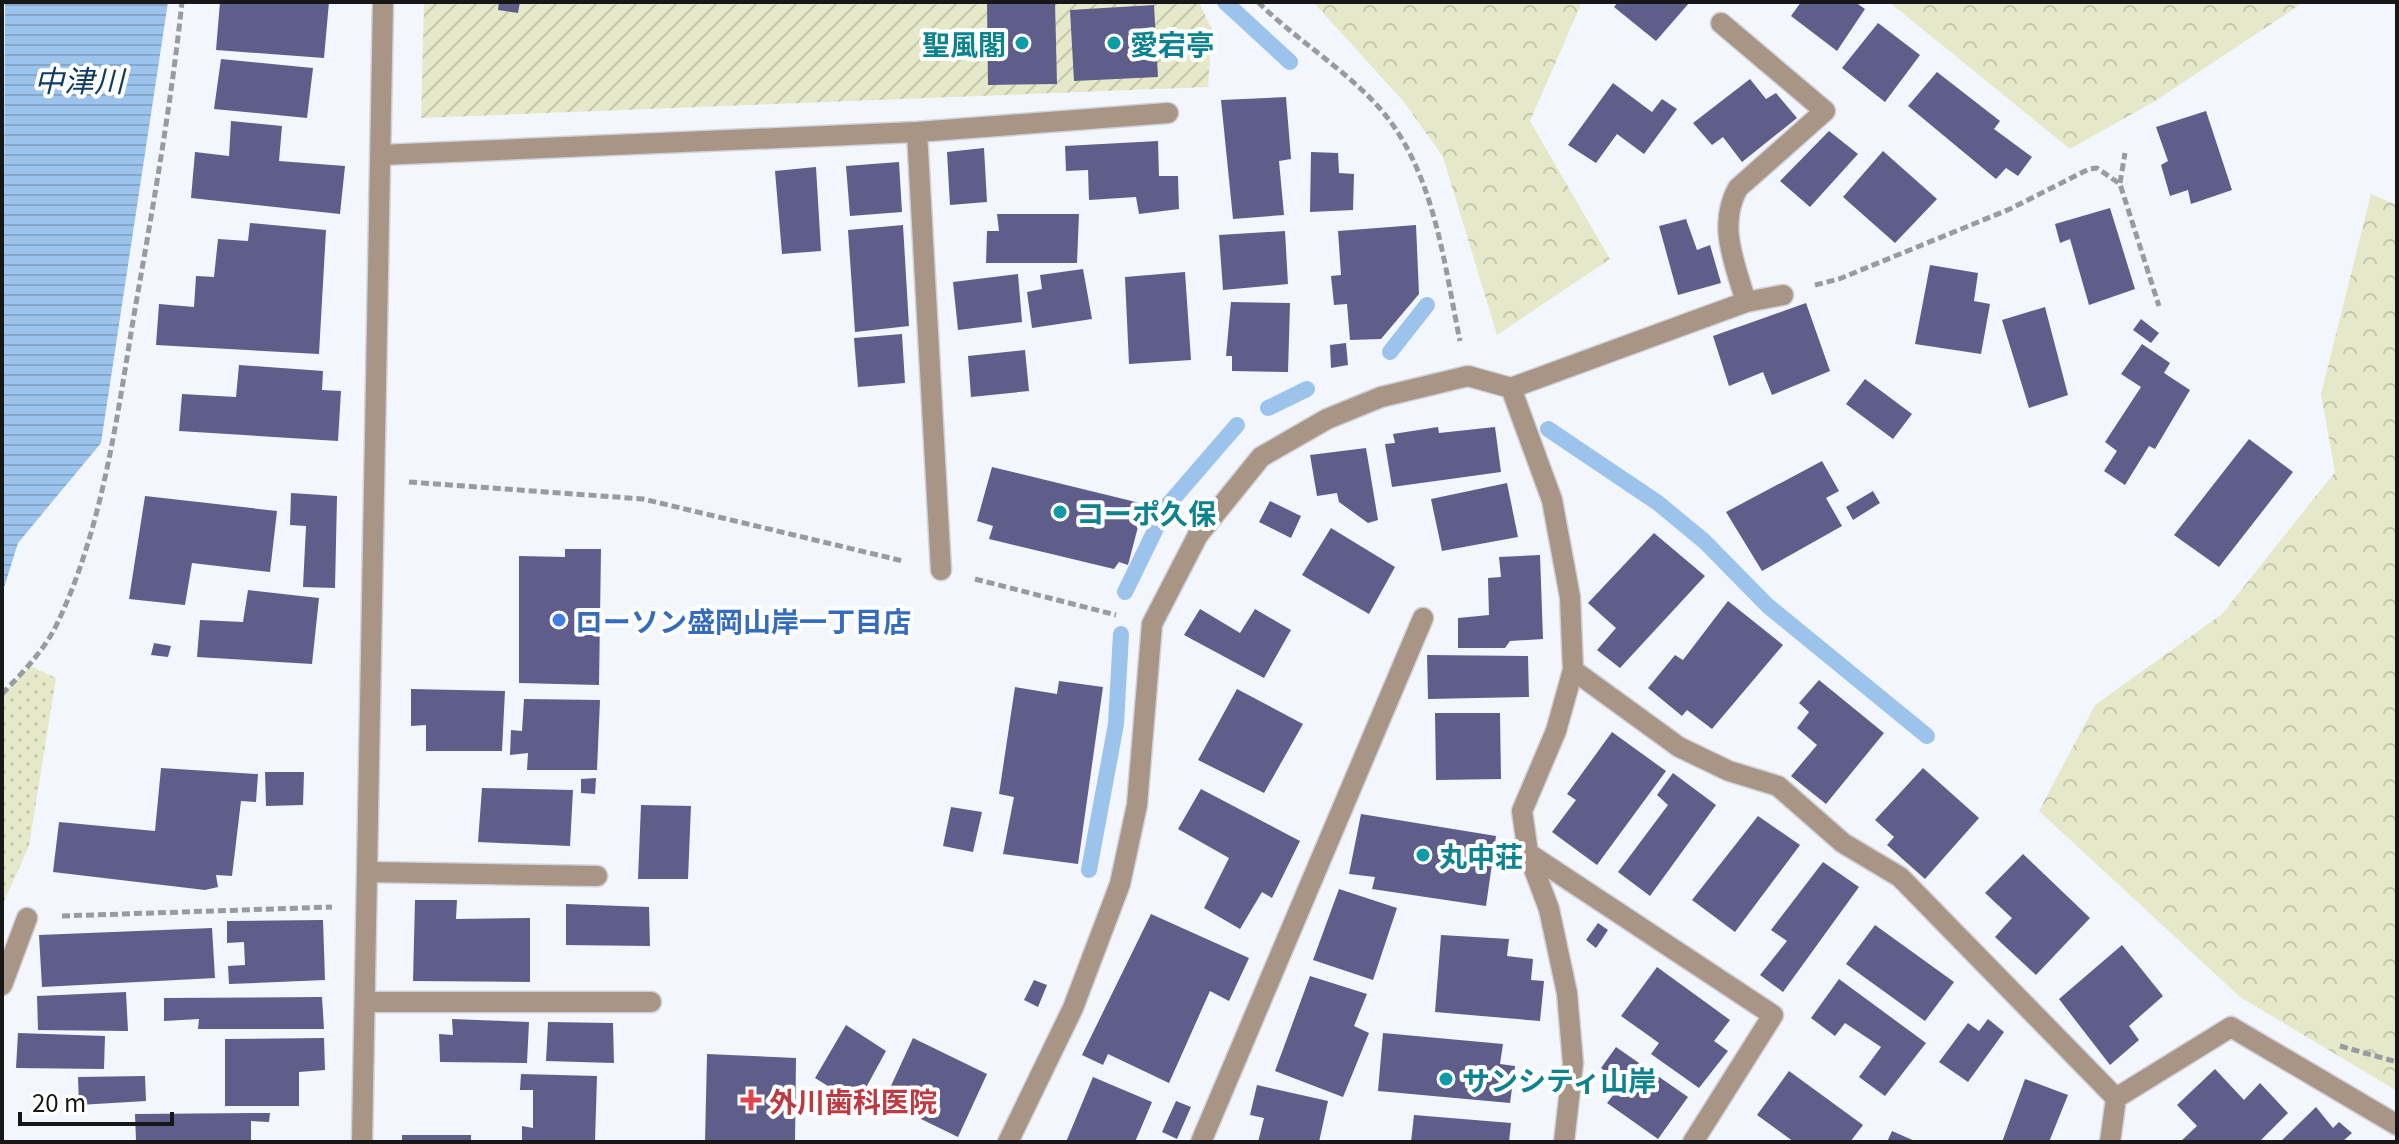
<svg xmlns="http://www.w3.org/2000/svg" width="2399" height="1144" viewBox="0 0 2399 1144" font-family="Georgia,'Noto Sans JP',serif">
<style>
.grass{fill:url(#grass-dots)}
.forest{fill:url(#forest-crowns)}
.garden{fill:url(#garden-furrows)}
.water{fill:url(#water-rules)}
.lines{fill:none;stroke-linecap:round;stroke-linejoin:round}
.stream{stroke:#9cc3eb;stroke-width:16}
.building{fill:#5f5d8a}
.minor-casing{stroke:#d0d2d9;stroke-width:23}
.path{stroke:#999ba0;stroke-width:5;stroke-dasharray:8 4;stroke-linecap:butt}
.minor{stroke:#a99586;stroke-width:20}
.culture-dot{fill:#0f9aa8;stroke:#fff;stroke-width:3}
.shop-dot{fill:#3f7fe0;stroke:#fff;stroke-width:3}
.health-dot{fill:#e0444e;stroke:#fff;stroke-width:3}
.labels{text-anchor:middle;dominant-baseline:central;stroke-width:8;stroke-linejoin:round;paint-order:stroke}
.culture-label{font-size:28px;font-weight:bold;fill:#0d838f;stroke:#fff;text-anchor:start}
.shop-label{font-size:28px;font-weight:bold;fill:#366cbe;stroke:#fff;text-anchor:start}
.health-label{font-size:28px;font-weight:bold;fill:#be3a42;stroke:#fff;text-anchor:start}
.water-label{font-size:30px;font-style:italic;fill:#113c62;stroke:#fff}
</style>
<defs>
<pattern id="grass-dots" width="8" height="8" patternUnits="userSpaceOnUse" patternTransform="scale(2)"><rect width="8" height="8" fill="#e6e9c9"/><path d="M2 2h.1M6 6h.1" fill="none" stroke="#c5c7ac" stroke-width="1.8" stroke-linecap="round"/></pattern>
<pattern id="forest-crowns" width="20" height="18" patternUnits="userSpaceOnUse" patternTransform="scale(2)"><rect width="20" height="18" fill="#e6e9c9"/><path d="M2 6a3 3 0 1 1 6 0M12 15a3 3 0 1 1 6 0" fill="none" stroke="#c5c7ac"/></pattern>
<pattern id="garden-furrows" width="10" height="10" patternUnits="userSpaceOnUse" patternTransform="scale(2)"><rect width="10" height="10" fill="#e6e9c9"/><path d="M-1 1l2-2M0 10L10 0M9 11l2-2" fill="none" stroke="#c5c7ac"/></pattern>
<pattern id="water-rules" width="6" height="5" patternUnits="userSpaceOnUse" patternTransform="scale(2)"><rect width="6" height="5" fill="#9cc3eb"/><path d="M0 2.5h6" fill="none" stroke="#86a7c9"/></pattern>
</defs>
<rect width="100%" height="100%" fill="#f3f6fd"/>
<path class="grass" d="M31,666L56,678L29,846L2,906V694Z"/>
<path class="forest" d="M1313,2H1582L1530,121L1610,259L1497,335L1443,157L1404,102Z
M1889,2H2304L2155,101L2070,149Z
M2371,194L2397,205V1091L2240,997L2039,811L2095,705L2222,614L2335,472L2321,394Z"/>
<path class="garden" d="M424,2H1199L1212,30L1208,87L421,118Z"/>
<path class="water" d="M5,2H168L101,443L18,543L2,594Z"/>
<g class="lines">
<path class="stream" d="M1225,2L1290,62
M1390,352L1427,305
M1268,408L1307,389
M1548,429L1658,503L1704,541L1768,606L1927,736
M1125,592L1167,506L1237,425
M1089,870L1116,724L1121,634"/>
</g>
<path class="building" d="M220,2H329L324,58L216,50Z
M499,2H520L518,13L498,10Z
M987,2H1055L1057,84L988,85Z
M1618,2H1690L1656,41L1614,7Z
M1801,2H1855L1865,9L1837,51L1791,16Z
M1154,5L1158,77L1074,81L1070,10Z
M1878,23L1920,55L1885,102L1842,68Z
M221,59L313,68L307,118L214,109Z
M1937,72L2000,121L1994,129L2032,157L2018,176L2006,168L1996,179L1908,106Z
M1750,79L1766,99L1776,93L1797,118L1742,162L1723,137L1712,145L1693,123Z
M1613,83L1652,112L1662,99L1677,109L1644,154L1617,134L1596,163L1568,145Z
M1286,97L1291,159L1279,161L1284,215L1233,219L1221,100Z
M2206,111L2232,190L2191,204L2188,190L2170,196L2161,165L2168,161L2156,127Z
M231,121L282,126L279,161L345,166L340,214L191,198L195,152L229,156Z
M1829,131L1858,154L1810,207L1780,181Z
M1158,141L1159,176H1178L1179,209L1139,214L1136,197L1089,200L1088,170L1066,171L1065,146Z
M984,148L987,202L950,205L947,152Z
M1883,151L1937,199L1895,243L1843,197Z
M1311,152L1338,153L1339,173L1354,174L1353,210L1310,212Z
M899,162L902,212L850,216L846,166Z
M816,167L821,251L782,254L775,171Z
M2110,208L2135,289L2089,305L2070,239L2060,243L2055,224Z
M997,214H1079L1077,263H986L987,231H999Z
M1686,219L1697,250L1710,245L1721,283L1678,295L1659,226Z
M250,223L326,230L319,354L156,345L159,304L194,307L196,276L214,277L218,239L248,241Z
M903,225L909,326L855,332L848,230Z
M1416,225L1419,294L1381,339L1350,340L1347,304L1334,305L1331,276L1341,275L1338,231Z
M1285,231L1288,284L1223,290L1219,235Z
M1930,265L1978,273L1974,301L1990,304L1981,354L1915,344Z
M1083,269L1092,319L1032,328L1027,292L1042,289L1040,275Z
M1185,272L1191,360L1129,364L1125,277Z
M1018,274L1022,322L958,330L953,282Z
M1231,302L1290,303L1288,372L1232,371V356H1226Z
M1806,303L1830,371L1772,395L1763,372L1729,386L1713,336Z
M2045,307L2068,395L2029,408L2002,320Z
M2141,319L2159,333L2151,343L2133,330Z
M902,334L905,383L858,387L854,338Z
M1346,343L1348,365L1331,368L1330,345Z
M2142,344L2170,363L2164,373L2190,390L2155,449L2149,446L2125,485L2104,471L2117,451L2105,442L2141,387L2121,374Z
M1025,350L1029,391L971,397L968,356Z
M239,365L323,371L322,390L341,391L338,441L179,431L182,394L236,397Z
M1865,379L1912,414L1893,439L1846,404Z
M1438,427L1439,433L1495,427L1501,472L1392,487L1385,444L1395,443L1393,434Z
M2249,439L2293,472L2219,567L2174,535Z
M1366,448L1378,520L1368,523L1339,502L1337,493L1317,496L1310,455Z
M1822,461L1839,491L1826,498L1842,526L1762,571L1726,512Z
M992,467L1144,504L1128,565L1119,562L1114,569L989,539L993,526L977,521Z
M1507,483L1518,537L1442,551L1431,499Z
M1873,491L1880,503L1853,520L1846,507Z
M291,493L337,496L335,588L303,587L306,526L290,525Z
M145,496L277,511L270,572L192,563L185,605L129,599Z
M1270,501L1301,516L1291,538L1259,522Z
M1331,528L1395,567L1369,614L1302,575Z
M1654,533L1705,576L1620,668L1597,650L1616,628L1588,603Z
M565,549H601L599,685L519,683V556L565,557Z
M1540,555L1543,639L1510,641L1505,648H1458V618L1489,615L1488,578L1501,577L1499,557Z
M248,590L319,598L312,664L197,657L200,620L243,622Z
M1728,601L1783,645L1712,729L1687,710L1682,716L1648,688L1675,655L1683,660Z
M1200,609L1240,633L1255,609L1291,630L1264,678L1184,635Z
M154,643L171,646L168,657L151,655Z
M1427,655L1528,656L1529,697L1428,699Z
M1819,680L1884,733L1826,804L1791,776L1817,745L1797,728L1809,712L1799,703Z
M1059,681L1103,687L1078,864L1003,854L1014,797L999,794L1015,687L1057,694Z
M411,689L505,691L502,751H426V725L411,726Z
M1237,689L1303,724L1264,793L1198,760Z
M524,699L600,700L597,770H527L528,753L510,755L511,730L522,731Z
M1435,713H1500L1501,779L1436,780Z
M1612,732L1666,771L1597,865L1552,832L1576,800L1567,794Z
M161,768L258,774L256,802L241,801L232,876L216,875L218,887L205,890L53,872L59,822L155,831Z
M1923,768L1979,818L1925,879L1887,845L1894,837L1875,820Z
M265,772H304L303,805L266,806Z
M1673,773L1716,805L1650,896L1618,872L1668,805L1657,795Z
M596,778L595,794L581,793V779Z
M482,788L573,790L570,846L478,842Z
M1201,789L1300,841L1272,898L1262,892L1240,929L1204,908L1229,858L1178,829Z
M641,805L691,806L688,879H638Z
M951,807L982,812L973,852L943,846Z
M1361,814L1496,836L1486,906L1372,889L1375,877L1349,874Z
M1758,816L1800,845L1735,932L1692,900Z
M2023,854L2090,918L2036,975L1995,937L2012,918L1985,893Z
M1823,862L1859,887L1783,992L1760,975L1787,941L1771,930Z
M1339,889L1397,908L1373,980L1313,960Z
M415,900H457L456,919L530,918V982L413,981Z
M566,904L649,907L650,946L566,945Z
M1151,914L1249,958L1229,1001L1210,991L1169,1083L1108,1054L1103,1065L1082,1055Z
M323,920L325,980L229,984L228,966L245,965L244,942L227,943V921Z
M1598,923L1608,930L1596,948L1586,940Z
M1875,925L1954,982L1925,1021L1846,964Z
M212,928L215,978L42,987L39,935Z
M1441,935L1509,939L1507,956L1533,959L1531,980L1544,981L1540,1021L1435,1012Z
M2122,945L2163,996L2129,1026L2139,1040L2110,1065L2059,999Z
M1657,967L1730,1020L1714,1041L1728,1051L1699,1088L1651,1054L1659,1043L1621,1016Z
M1310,976L1367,994L1354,1026L1369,1033L1343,1097L1275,1071Z
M1839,979L1926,1043L1885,1096L1859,1077L1881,1047L1845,1023L1835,1036L1811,1018Z
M1034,980L1047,985L1038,1007L1024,1000Z
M126,992L128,1031L38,1030L37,996Z
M322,997L324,1029H198L199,1019L164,1021V998Z
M452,1019L529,1022L527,1063L440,1062L439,1034L453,1035Z
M1988,1019L2004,1032L1968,1082L1939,1062L1968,1023L1979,1031Z
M548,1022L613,1023L614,1063L546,1061Z
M846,1025L886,1051L857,1104L815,1078Z
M18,1033L105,1036L104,1069L16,1068Z
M1383,1033L1503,1044L1500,1064L1515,1066L1510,1103L1378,1091Z
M324,1038L325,1070L299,1072V1106H225V1039Z
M913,1038L987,1074L958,1137L884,1101Z
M1616,1047L1688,1097L1658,1139L1607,1103L1622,1084L1601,1068Z
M707,1054L796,1058L795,1142H705Z
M2215,1069L2244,1100L2260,1083L2288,1113L2259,1142H2180L2197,1126L2177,1105Z
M1789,1071L1863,1125L1850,1142H1794L1757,1115Z
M521,1074L597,1076L595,1142H522V1126L533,1128V1090H520Z
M145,1076L146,1101L79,1105L78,1077Z
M1093,1077L1152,1102L1135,1142H1066Z
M2025,1079L2068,1095L2049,1142H2002Z
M1257,1085L1328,1101L1319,1142H1258L1264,1118L1250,1115Z
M1176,1101L1191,1107L1177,1139L1162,1132Z
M2316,1107L2333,1128L2339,1122L2352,1133L2342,1142H2280Z
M270,1113L269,1122L251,1121V1140H136L135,1114Z
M1414,1115L1511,1123L1509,1142H1411Z
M1892,1131L1917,1142H1887Z
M402,1135H471V1142H402Z"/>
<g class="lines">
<g class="minor-casing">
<path id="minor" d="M1721,23L1825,111L1738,188C1717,225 1735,264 1746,302
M917,132L941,570
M380,155L917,132L1168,113
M1511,388L1746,302L1783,295
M1573,670L1679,747L1729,771L1778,786L1843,843L1900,877L2116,1098
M1528,853L1773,1015L1693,1142
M367,872L597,876
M2,985L27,918
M366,1002H651
M362,1142L383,2
M1008,1142L1073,1008L1120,884L1137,805L1152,624L1198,535L1261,457L1327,419L1381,397L1468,376L1511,388L1552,500L1570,597L1573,670L1556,731L1522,811L1528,853L1549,909L1567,993L1573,1063L1564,1142
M1201,1142L1423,618
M2110,1142L2116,1098L2231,1027L2397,1125"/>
</g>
<path class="path" d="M1258,2C1294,38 1340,66 1374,102C1434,165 1443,259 1460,341
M2120,183L2125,153
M1815,285L1839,279L2010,209L2089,169L2097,168L2120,184L2159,306
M409,482L643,499L903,561
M975,579L1116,615
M2,694C22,673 41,654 55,628C103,530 117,416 135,309C153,207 171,105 182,2
M62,916L332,907
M2340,1046L2397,1062"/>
<use href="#minor" class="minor"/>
</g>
<g class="culture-dot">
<circle cx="1022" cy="43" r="8"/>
<circle cx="1114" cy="43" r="8"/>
<circle cx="1060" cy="512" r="8"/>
<circle cx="1423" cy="855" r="8"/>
<circle cx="1446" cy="1079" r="8"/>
</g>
<circle class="shop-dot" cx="559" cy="620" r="8"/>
<path class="health-dot" d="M747 1088h8v8h8v8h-8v8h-8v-8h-8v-8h8z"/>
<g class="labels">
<g class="culture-label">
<text x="1006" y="43" text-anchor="end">聖風閣</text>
<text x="1130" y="43">愛宕亭</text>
<text x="1076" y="512">コーポ久保</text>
<text x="1439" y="855">丸中荘</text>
<text x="1462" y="1079">サンシティ山岸</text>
</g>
<g class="shop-label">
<text x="575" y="620">ローソン盛岡山岸一丁目店</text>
</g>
<g class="health-label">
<text x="769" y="1100">外川歯科医院</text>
</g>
<g class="water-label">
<text x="79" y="79">中津川</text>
</g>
</g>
<rect width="2399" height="1144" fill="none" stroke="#17171a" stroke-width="8"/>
<path d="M20 1112v12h152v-12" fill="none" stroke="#17171a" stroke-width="4"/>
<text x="32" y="1112" font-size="24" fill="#17171a" stroke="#ffffff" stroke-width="6" paint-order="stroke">20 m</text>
</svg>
